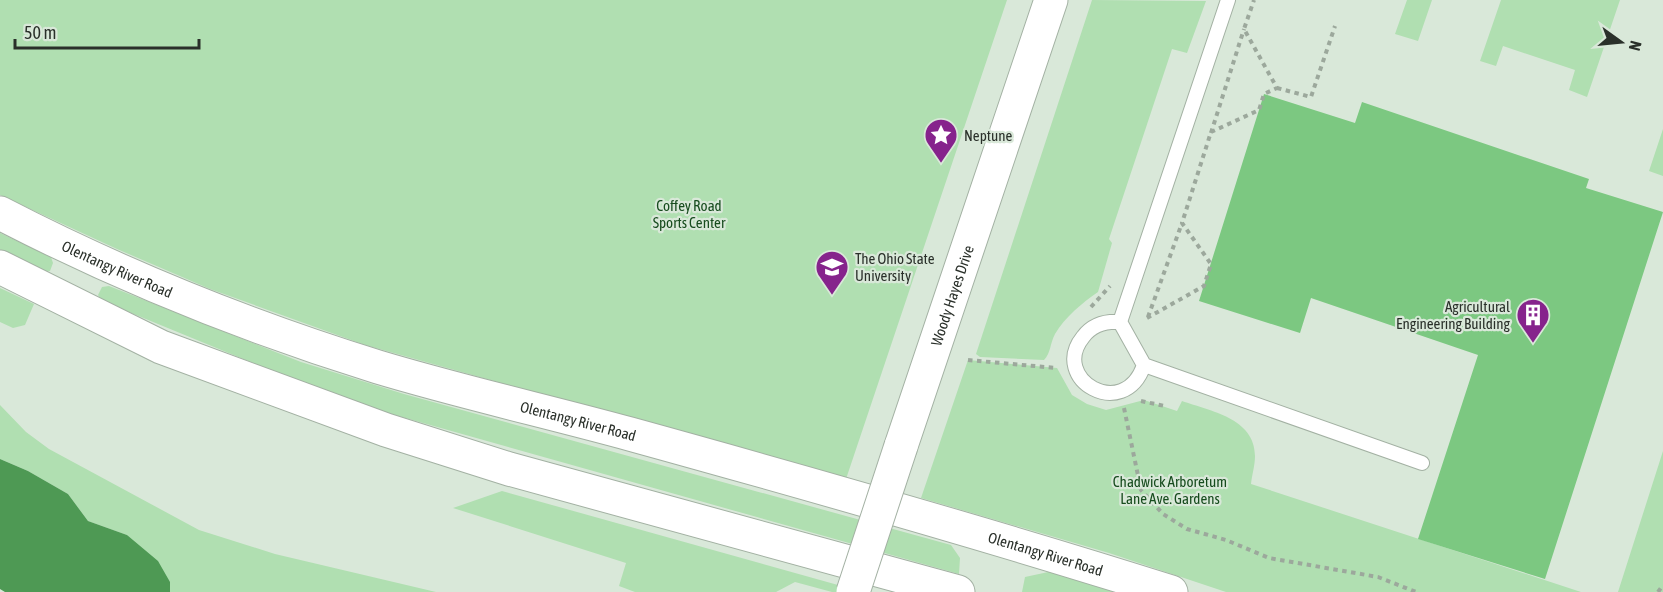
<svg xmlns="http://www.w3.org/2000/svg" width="1663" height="592" viewBox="0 0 1663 592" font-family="'Asap Condensed',sans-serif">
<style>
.green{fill:#b0dfb1}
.water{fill:#4e9954}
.building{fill:#7cc881}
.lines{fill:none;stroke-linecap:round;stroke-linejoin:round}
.service-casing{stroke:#a3b1a3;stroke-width:16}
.tertiary-casing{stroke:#a3b1a3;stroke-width:35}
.secondary-casing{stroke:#a3b1a3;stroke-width:35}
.path{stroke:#9ca89c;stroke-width:4;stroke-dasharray:4.5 4.5;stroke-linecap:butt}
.service{stroke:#fff;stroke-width:14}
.tertiary{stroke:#fff;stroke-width:33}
.secondary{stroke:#fff;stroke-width:33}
.tertiary-bridge-casing{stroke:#a3b1a3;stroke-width:35;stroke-linecap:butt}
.tertiary-bridge{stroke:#fff;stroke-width:33}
.labels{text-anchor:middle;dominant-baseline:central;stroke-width:4.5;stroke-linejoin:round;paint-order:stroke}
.poi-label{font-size:15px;fill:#2a302a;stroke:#d9e8d9;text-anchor:start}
.park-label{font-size:15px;fill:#174c1e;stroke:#d9e8d9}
.street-label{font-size:15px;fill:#2a302a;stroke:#d9e8d9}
</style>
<rect width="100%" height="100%" fill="#d9e8d9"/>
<path class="green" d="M0,0H1007L846,479L365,345L210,289L117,249L0,195Z
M1092,0L1206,1L1187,53L1172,49L1109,239L1112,243L1098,292C1082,303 1065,317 1055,334C1050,343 1051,353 1044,360L980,357L976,354Z
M1407,0H1432L1418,41L1395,34Z
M1501,0H1620L1587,97L1569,90L1575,70L1503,46L1496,66L1480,61Z
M1663,129V176L1649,171Z
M0,233L51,257L53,263L50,271L41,273L0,252Z
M109,286L301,362L404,394L951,545L960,558L959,574L384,412L282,375L102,301L98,295L102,287Z
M0,288L34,304L25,325L13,328L0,322Z
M968,360L1057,368L1072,395L1087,404L1106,410L1144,400L1177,411L1182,401C1210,411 1255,418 1255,456C1255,465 1252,475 1251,484L1581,592H1226L1109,553L921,498Z
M0,405L26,432L49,449L199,530L275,554L436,592H170L169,582L127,535L88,521L68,494L28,471L0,459Z
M1663,451V592H1618Z
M502,491L863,592H832L795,582L776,592H635L619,586L626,563L453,508Z
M1053,571L1119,592H1022L1025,577Z"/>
<path class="water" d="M0,459L28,471L68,494L88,521L127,535L158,561L170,582V592H5L0,589Z"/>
<path class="building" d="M1264,94L1355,123L1362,102L1589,179L1586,188L1663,212L1545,579L1418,539L1478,355L1311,298L1300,333L1199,301Z"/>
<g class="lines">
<g class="service-casing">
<path id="service" d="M1228,0L1120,322L1144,365L1422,463
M1120,322C1105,321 1092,325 1083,337C1049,379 1124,423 1144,365"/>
</g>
<g class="tertiary-casing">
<g id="tertiary">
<path id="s1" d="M901,446L1051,0"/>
</g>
</g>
<g class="secondary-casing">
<g id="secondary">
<path id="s2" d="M0,213C120,275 249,327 378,367C461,392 546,411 630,434C811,484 991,535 1171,592"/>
<path d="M0,267L161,347L386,430L509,469L958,592"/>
</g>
</g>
<path class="path" d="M1277,88L1311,97L1335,26
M1211,133L1244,29
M1091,307L1110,286
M1148,317L1182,223
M1147,318L1204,286L1211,264L1182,223L1211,132L1259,110L1264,94L1277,88L1244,29L1254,0
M968,360L1056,368
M1141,401L1165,406
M1124,408L1141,490L1163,514L1187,529L1226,540L1269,558L1378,577L1416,592
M1658,592L1663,585"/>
<use href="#service" class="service"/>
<use href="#tertiary" class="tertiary"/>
<use href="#secondary" class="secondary"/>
<g class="tertiary-bridge-casing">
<path id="tertiary-bridge" d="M853,592L901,446"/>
</g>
<use href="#tertiary-bridge" class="tertiary-bridge"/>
</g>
<defs>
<g id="sight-pin" transform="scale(1.725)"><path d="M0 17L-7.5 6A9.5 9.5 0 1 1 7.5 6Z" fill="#86238c" stroke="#d9e8d9"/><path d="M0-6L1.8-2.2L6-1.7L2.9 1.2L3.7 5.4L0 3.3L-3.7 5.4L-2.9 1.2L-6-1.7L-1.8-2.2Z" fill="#fff"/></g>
<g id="university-pin" transform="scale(1.725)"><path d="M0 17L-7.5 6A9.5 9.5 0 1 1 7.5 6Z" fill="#86238c" stroke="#d9e8d9"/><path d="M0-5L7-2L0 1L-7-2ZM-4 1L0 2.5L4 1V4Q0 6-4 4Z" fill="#fff"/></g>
<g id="building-pin" transform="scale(1.725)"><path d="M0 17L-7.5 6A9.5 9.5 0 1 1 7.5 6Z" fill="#86238c" stroke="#d9e8d9"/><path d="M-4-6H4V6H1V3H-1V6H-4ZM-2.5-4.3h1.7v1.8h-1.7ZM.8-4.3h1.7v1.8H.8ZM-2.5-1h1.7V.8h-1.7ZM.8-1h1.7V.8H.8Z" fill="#fff"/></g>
</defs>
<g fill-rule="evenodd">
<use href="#sight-pin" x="941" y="135"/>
<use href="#university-pin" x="832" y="267"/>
<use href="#building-pin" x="1533" y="315"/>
</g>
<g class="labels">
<g class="poi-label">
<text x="964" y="135">Neptune</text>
<text x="855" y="258">The Ohio State<tspan x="855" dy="17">University</tspan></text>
<text x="1510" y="306" text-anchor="end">Agricultural<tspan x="1510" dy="17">Engineering Building</tspan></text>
</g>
<g class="park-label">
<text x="689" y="205">Coffey Road<tspan x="689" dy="17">Sports Center</tspan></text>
<text x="1170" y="481">Chadwick Arboretum<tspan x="1170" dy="17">Lane Ave. Gardens</tspan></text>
</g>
<g class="street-label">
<text stroke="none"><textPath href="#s2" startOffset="130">Olentangy River Road</textPath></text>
<text stroke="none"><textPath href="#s1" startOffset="159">Woody Hayes Drive</textPath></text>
<text stroke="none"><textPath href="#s2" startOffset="616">Olentangy River Road</textPath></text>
<text stroke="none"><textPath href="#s2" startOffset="1102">Olentangy River Road</textPath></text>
</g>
</g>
<g transform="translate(1621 42) rotate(105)" stroke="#d9e8d9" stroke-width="4.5" paint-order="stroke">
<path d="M0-4.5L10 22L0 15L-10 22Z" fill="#2a302a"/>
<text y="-9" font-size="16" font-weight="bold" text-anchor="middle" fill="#2a302a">N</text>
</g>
<path d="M15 39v9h184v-9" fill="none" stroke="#2a302a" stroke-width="3"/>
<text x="24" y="39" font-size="18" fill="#2a302a" stroke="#d9e8d9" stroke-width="4.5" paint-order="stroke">50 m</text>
</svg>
